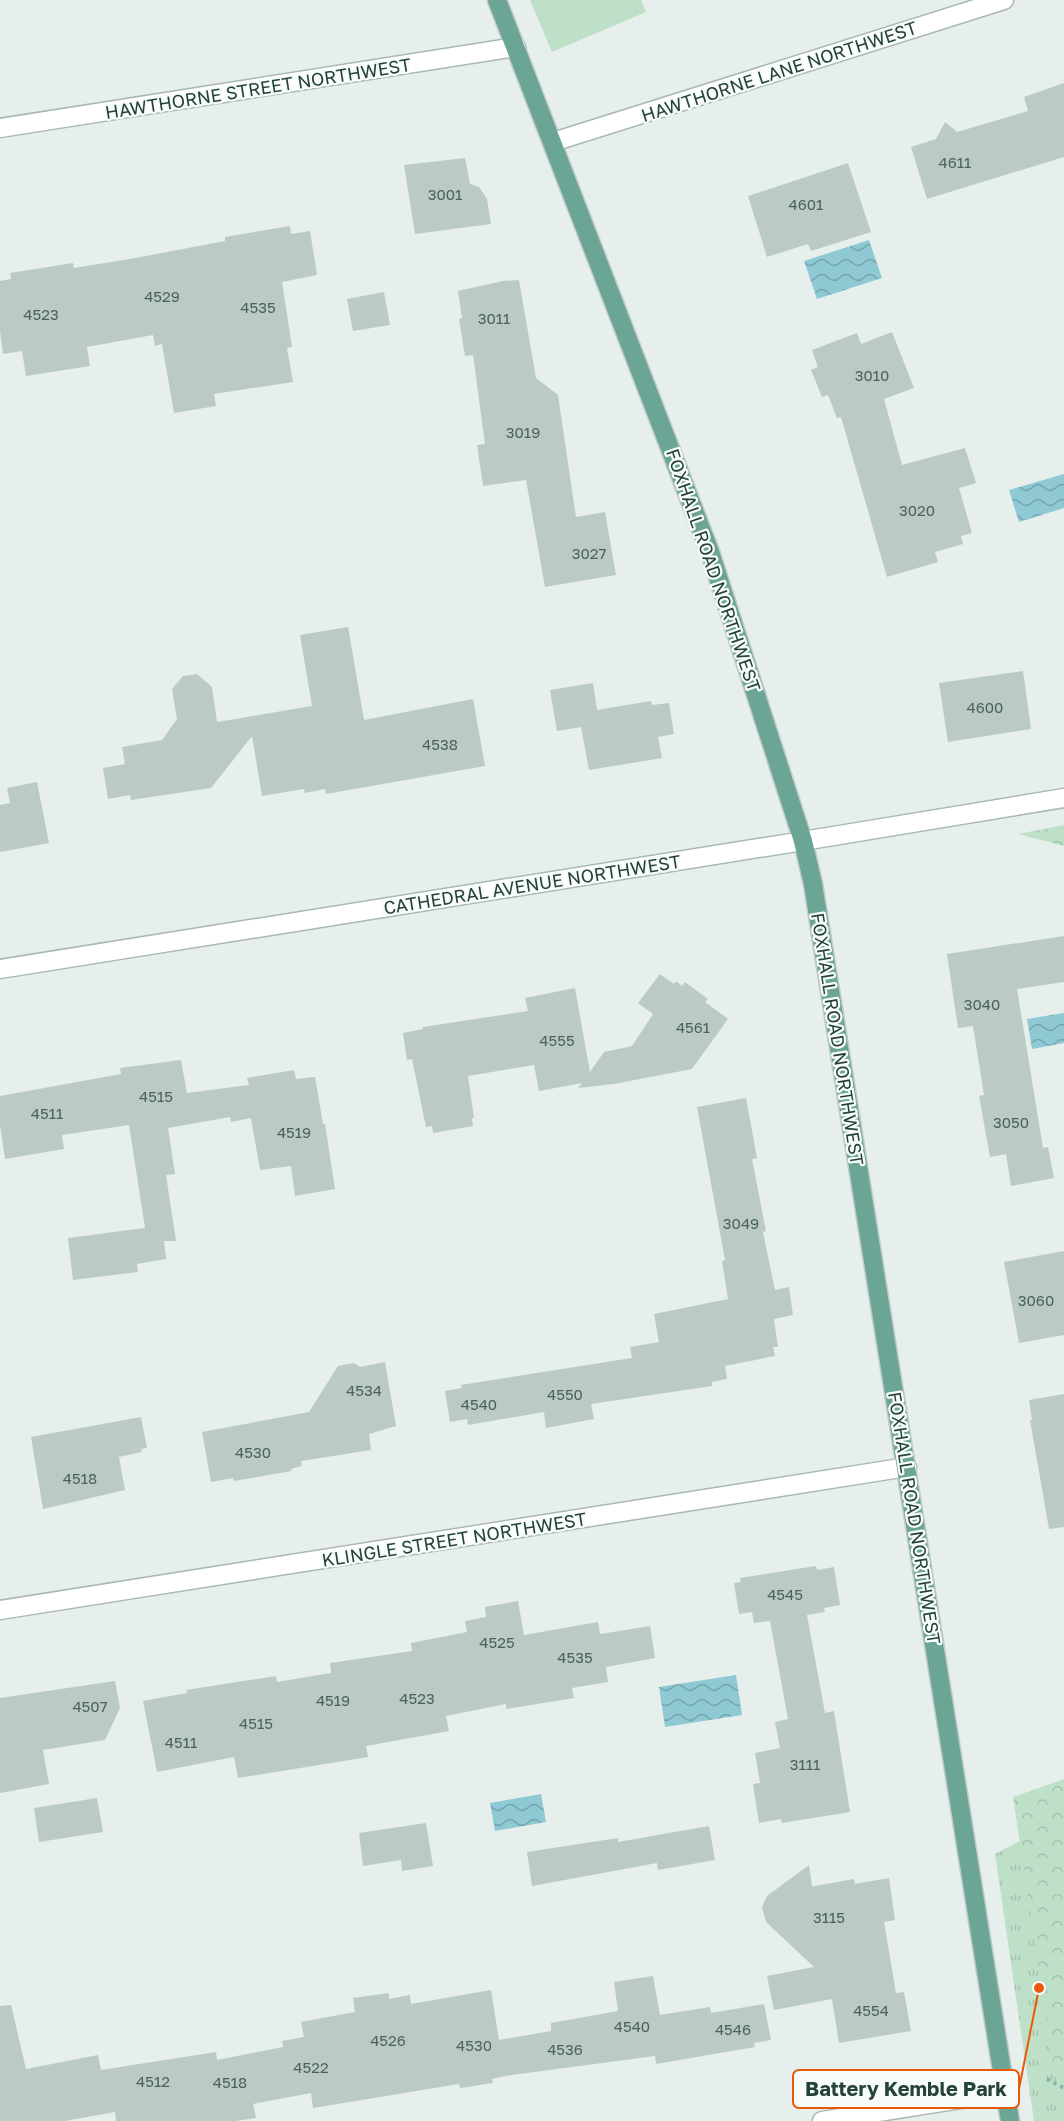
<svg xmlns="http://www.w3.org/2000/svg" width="1064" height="2121" viewBox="0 0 1064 2121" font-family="'Golos Text',sans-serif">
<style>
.grass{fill:url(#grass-tufts)}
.forest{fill:url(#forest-crowns)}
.garden{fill:#bfe0c8}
.water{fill:url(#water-waves)}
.building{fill:#bbcac4}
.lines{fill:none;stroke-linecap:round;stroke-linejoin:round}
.minor-casing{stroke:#a8b8b2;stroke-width:21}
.tertiary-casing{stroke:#a8b8b2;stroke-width:21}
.primary-casing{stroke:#c2cac8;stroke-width:21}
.path{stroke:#86b3a5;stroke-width:4;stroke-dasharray:3 4.5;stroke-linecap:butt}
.minor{stroke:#fff;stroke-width:18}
.tertiary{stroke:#fff;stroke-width:18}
.primary{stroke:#6aa596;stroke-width:18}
.labels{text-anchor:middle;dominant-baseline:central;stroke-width:4.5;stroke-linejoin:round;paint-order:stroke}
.number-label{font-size:15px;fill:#4a645c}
.street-label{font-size:18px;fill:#24423a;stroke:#f7fbf9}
.leader{fill:none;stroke:#e8590c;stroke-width:2}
.callout-dot{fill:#e8590c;stroke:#f7fbf9;stroke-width:2}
.callout{fill:#f7fbf9;stroke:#e8590c;stroke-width:2}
.callout-label{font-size:20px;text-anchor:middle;font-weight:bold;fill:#24423a}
</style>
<defs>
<pattern id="grass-tufts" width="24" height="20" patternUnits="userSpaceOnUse" patternTransform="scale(1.5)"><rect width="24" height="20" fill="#bfe0c8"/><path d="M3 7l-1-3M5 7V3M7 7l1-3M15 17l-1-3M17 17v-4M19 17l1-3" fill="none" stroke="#a4c1ad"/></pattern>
<pattern id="forest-crowns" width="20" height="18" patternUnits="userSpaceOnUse" patternTransform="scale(1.5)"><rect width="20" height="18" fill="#bfe0c8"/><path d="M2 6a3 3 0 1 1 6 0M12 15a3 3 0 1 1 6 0" fill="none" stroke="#a4c1ad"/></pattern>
<pattern id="water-waves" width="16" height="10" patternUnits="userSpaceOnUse" patternTransform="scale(1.5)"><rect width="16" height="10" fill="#8ec9d4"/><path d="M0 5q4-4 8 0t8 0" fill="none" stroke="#74a5ad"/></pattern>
</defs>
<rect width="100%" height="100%" fill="#e6efeb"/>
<path class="grass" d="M1064,1824V2121H1034L995,1854L1016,1843Z"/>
<path class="forest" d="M1064,825V846L1018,834Z
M1064,1779V2077H1055L1013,1797Z"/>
<path class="garden" d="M530,0H641L646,12L552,52Z"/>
<path class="water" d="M869,240L882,278L817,299L804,261Z
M1064,474V508L1019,522L1009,490Z
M1064,1013V1043L1032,1049L1027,1019Z
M736,1675L742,1715L665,1727L659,1687Z
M541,1794L546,1822L495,1831L490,1803Z"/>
<path class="building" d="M1064,83V157L927,199L911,147L936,139L945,122L957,132L1028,111L1024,97Z
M465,158L470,184L479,187L487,199L491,224L415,234L404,165Z
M848,163L871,232L811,251L808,244L767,257L748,196Z
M290,226L291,234L310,231L317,275L282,282L292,347L287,348L293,382L214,394L216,406L174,413L162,344L155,346L153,335L87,347L90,366L26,376L22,351L3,354L0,331V281L11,279L10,273L73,263L74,268L130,259L225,241V237Z
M519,280L536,378L558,395L576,517L605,512L616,575L545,587L526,480L483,486L477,445L485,444L473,355L465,356L459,319L462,318L458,291L503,281Z
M384,292L390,325L353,331L347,299Z
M892,332L914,388L884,399L902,465L965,448L976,483L959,488L972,533L961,536L963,544L935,552L938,562L887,577L841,417L837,418L828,395L822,397L811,370L818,367L812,350L857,333L861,344Z
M348,627L364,720L473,699L485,766L326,794L325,789L305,793L304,789L262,796L252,736L211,788L131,800L130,795L108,799L103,768L125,764L122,747L162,740L177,719L172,689L183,676L197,674L212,687L217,722L312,706L300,635Z
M1023,671L1031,729L948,742L939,683Z
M593,683L597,710L651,701L652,705L669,703L674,734L658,737L662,758L589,770L581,727L557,731L550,690Z
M37,782L49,843L0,852V805L10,803L7,788Z
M1064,936V982L1017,989L1043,1148L1048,1147L1054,1178L1011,1186L1006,1154L990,1157L979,1096L984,1095L973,1026L958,1028L947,954Z
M660,974L674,984L676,981L682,986L685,982L708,999L705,1002L728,1019L692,1069L614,1084L578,1088L582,1083L539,1091L534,1065L468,1076L474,1118H472L473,1126L433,1133L432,1126L426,1127L412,1059L407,1060L403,1033L423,1029V1027L528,1011L525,998L575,988L590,1072L604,1052L632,1046L653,1014L638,1003Z
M181,1060L187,1093L249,1085L247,1078L294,1070L296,1079L315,1077L323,1124H325L335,1189L295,1196L291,1166L260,1170L251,1118L231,1122L230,1117L168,1128L175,1174L166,1175L176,1241H164L166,1259L137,1264L138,1272L73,1280L68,1238L145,1228L129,1125L62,1135L64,1149L5,1159L0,1125V1096L121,1074L120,1068Z
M746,1098L757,1158L752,1159L766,1231L763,1232L775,1290L789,1287L793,1315L774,1319L778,1347H773L775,1356L725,1366L727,1379L712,1382V1386L591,1404L594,1419L546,1428L544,1412L468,1425L467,1419L450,1422L445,1391L462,1388L461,1385L632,1358L630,1347L659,1342L654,1314L728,1299L722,1261L725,1260L697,1107Z
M1064,1251V1335L1019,1343L1004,1262Z
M385,1362L396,1426L369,1434L371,1450L301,1461L302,1466L291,1469L292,1471L234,1481L233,1478L211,1482L202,1432L309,1412L338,1366L354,1363L360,1367Z
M1064,1394V1527L1049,1529L1030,1420H1032L1029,1400Z
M141,1417L147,1448L141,1449L142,1452L119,1457L125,1490L43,1509L31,1437Z
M816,1566L817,1570L834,1567L840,1605L824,1608L825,1612L807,1615L825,1713L834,1711L850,1812L782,1823L781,1819L759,1823L753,1784L760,1783L755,1753L780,1748L775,1722L788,1719L770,1621L754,1623L752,1612L739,1614L734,1583L741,1582L740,1578Z
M518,1601L524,1635L598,1622L600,1634L650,1626L655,1658L606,1667L608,1682L572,1688L574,1698L506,1709V1704L446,1716L449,1731L366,1746L368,1757L238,1778L234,1757L157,1772L143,1701L187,1693L186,1690L276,1676L277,1682L331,1673L330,1663L412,1651L411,1643L467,1632L465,1621L486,1617L485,1607Z
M115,1681L120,1708L105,1740L43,1750L49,1784L0,1793V1698Z
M97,1798L103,1832L39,1842L34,1808Z
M426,1823L433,1866L402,1871L401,1860L363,1866L359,1833Z
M709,1826L715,1860L658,1870L657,1863L532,1886L527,1852L618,1838V1842Z
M809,1865L812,1886H815L854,1879L855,1884L889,1878L895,1920L884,1922L896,1993L904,1992L911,2031L839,2043L832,1999L774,2010L767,1976L814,1967L766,1922L762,1907L767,1896Z
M653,1976L660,2015L710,2007L711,2013L764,2004L771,2040L754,2043L755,2047L656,2064L655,2056L505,2076L492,2079L493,2083L460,2088L459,2084L313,2108L311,2093L253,2104L256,2118L236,2121H116L115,2112L65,2121H0V2006L11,2005L26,2069L98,2055L101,2070L216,2052L217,2060L283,2047L282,2041L304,2037L301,2022L355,2012L353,1998L389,1993V1999L410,1995L411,2004L491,1990L499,2040L551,2031V2023L618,2011L614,1982Z"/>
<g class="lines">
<g class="minor-casing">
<path id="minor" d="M0,128L516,47
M553,142L1004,0
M803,841L1064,798
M0,1610L907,1467
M822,2121L1005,2092"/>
</g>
<g class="tertiary-casing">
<path id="tertiary" d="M0,969L803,841"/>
</g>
<g class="primary-casing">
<path id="primary" d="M497,0L710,552L803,841L813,884L1010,2121"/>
</g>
<path class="path" d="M1047,2079L1064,2088"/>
<use href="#minor" class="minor"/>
<use href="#tertiary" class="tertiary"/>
<use href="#primary" class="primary"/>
</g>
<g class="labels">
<g class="number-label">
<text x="955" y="162">4611</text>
<text x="445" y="194">3001</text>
<text x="806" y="204">4601</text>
<text x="162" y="296">4529</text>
<text x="258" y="307">4535</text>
<text x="41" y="314">4523</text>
<text x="494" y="318">3011</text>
<text x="872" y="375">3010</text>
<text x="523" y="432">3019</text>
<text x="917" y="510">3020</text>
<text x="589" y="553">3027</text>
<text x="985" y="707">4600</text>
<text x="440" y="744">4538</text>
<text x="982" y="1004">3040</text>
<text x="693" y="1027">4561</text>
<text x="557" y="1040">4555</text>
<text x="156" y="1096">4515</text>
<text x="47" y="1113">4511</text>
<text x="1011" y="1122">3050</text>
<text x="294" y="1132">4519</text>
<text x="741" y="1223">3049</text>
<text x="1036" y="1300">3060</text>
<text x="364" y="1390">4534</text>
<text x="565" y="1394">4550</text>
<text x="479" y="1404">4540</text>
<text x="253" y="1452">4530</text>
<text x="80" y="1478">4518</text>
<text x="785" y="1594">4545</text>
<text x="497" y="1642">4525</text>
<text x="575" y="1657">4535</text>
<text x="417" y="1698">4523</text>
<text x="333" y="1700">4519</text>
<text x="90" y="1706">4507</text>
<text x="256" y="1723">4515</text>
<text x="181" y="1742">4511</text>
<text x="805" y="1764">3111</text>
<text x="829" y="1917">3115</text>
<text x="871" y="2010">4554</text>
<text x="632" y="2026">4540</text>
<text x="733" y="2029">4546</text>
<text x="388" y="2040">4526</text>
<text x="474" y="2045">4530</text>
<text x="565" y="2049">4536</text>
<text x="311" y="2067">4522</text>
<text x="153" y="2081">4512</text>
<text x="230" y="2082">4518</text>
</g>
<g class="street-label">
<text transform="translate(779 71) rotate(-18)">HAWTHORNE LANE NORTHWEST</text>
<text transform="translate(258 88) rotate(-9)">HAWTHORNE STREET NORTHWEST</text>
<text transform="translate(714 570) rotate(71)">FOXHALL ROAD NORTHWEST</text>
<text transform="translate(532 884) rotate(-9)">CATHEDRAL AVENUE NORTHWEST</text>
<text transform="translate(838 1039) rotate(81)">FOXHALL ROAD NORTHWEST</text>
<text transform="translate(915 1518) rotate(81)">FOXHALL ROAD NORTHWEST</text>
<text transform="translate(454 1539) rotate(-9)">KLINGLE STREET NORTHWEST</text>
</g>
</g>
<path class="leader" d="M1039 1988L1019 2089"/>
<circle class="callout-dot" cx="1039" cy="1988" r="6"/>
<rect class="callout" x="793" y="2070" width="226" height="38" rx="6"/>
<g class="callout-label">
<text x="906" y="2096">Battery Kemble Park</text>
</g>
</svg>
